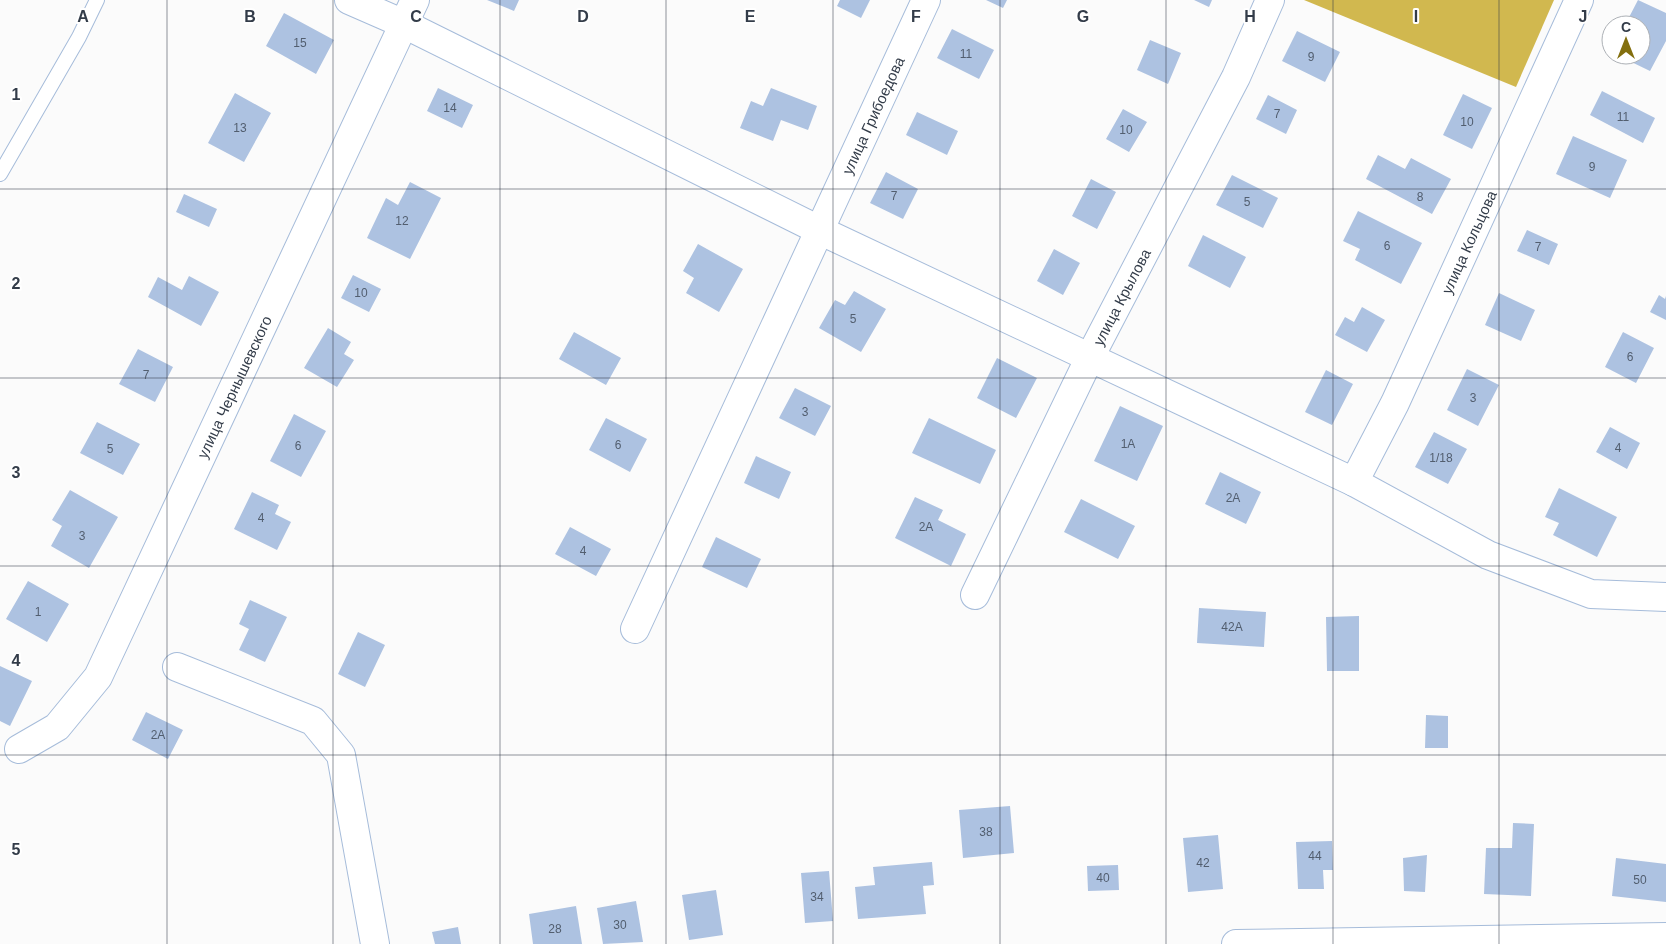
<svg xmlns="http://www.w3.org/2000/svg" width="1666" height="944" viewBox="0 0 1666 944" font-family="Arial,sans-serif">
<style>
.forest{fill:#d1b84f}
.building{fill:#adc2e1}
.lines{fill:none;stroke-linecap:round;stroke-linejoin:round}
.service-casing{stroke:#a6bcda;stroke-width:16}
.minor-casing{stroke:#a6bcda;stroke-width:30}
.service{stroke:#fff;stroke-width:14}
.minor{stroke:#fff;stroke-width:28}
.grid{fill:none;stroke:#333c49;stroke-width:1;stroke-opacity:0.55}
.labels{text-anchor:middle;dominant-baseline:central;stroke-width:4;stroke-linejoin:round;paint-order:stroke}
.number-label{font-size:12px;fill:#525e6f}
.street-label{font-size:15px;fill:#333c49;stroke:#fff}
.grid-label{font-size:16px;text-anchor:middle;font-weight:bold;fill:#333c49;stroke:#fff;stroke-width:4;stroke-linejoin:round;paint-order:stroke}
</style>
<rect width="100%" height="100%" fill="#fbfbfb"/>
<path class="forest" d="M1304,0H1554L1516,87Z"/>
<path class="building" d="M487,0H519L514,11Z
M840,0H870L861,18L837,6Z
M986,0H1007L1003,8Z
M1194,0H1212L1209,7Z
M1638,0L1666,13V41L1650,71L1617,55H1641V25H1625Z
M284,13L334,40L316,74L266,46Z
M952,29L994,50L979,79L937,58Z
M1297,31L1340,52L1325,82L1282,61Z
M1150,40L1181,53L1168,84L1137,70Z
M438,88L473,105L462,128L427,111Z
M771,88L817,106L808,130L781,120L773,141L740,128L751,101L763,106Z
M1602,91L1655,118L1643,143L1590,115Z
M235,93L271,113L244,162L208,143Z
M1463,94L1492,108L1472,149L1443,135Z
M1268,95L1297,110L1286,134L1256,119Z
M1123,109L1147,122L1129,152L1106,139Z
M917,112L958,131L947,155L906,135Z
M1573,136L1627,160L1610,198L1556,174Z
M1378,155L1405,169L1411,158L1451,179L1432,214L1366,179Z
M886,172L918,189L903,219L870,203Z
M1232,175L1278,198L1263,228L1216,205Z
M1091,179L1116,192L1097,229L1072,216Z
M410,182L441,198L410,259L367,238L386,198L398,205Z
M184,194L217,209L209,227L176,212Z
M1358,211L1422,243L1401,284L1355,260L1360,249L1343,241Z
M1527,230L1558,244L1549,265L1517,251Z
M1203,235L1246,257L1230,288L1188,266Z
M698,244L743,269L719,312L686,293L694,278L683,271Z
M1054,249L1080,263L1063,295L1037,281Z
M353,275L381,289L369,312L341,298Z
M189,276L219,292L201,326L148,297L158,277L182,290Z
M854,291L886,309L861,352L819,328L835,300L845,305Z
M1499,293L1535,310L1521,341L1485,325Z
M1659,295L1665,299L1666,296V320L1650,312Z
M1362,307L1385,320L1367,352L1335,335L1345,317L1354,322Z
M328,328L351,342L344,354L354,360L337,387L304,368Z
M574,332L621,358L606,385L559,359Z
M1623,332L1654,348L1636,383L1605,367Z
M138,349L173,367L155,402L119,384Z
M997,358L1037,378L1016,418L977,398Z
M1467,369L1499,385L1478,426L1447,410Z
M1326,370L1353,384L1332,425L1305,412Z
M795,388L831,406L815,436L779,418Z
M1120,406L1163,426L1137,481L1094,461Z
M294,414L326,431L301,477L270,461Z
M606,418L647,439L630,472L589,450Z
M929,418L996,450L980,484L912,453Z
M97,422L140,444L123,475L80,453Z
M1610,427L1640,443L1627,469L1596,452Z
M1434,432L1467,449L1448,484L1415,467Z
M756,456L791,472L779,499L744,483Z
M1220,472L1261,492L1246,524L1205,504Z
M1559,488L1617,517L1597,557L1553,535L1559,523L1545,517Z
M70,490L118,517L89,568L51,546L62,526L52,520Z
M252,492L279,505L275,514L291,522L277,550L234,529Z
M915,497L943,510L938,520L966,534L951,566L895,538Z
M1081,499L1135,526L1118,559L1064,532Z
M570,527L611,549L596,576L555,554Z
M716,537L761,559L747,588L702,567Z
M28,581L69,604L47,642L6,619Z
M250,600L287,617L265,662L239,650L249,629L239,624Z
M1199,608L1266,612L1264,647L1197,643Z
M1359,616V671H1327L1326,617Z
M358,632L385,645L365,687L338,674Z
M0,666L32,681L10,726L0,721Z
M146,712L183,730L168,759L132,740Z
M1426,715L1448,716V748H1425Z
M1010,806L1014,853L963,858L959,810Z
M1513,823L1534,824L1531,896L1484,894L1486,848H1512Z
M1218,835L1223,889L1188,892L1183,838Z
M1332,841L1333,870H1323L1324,889H1298L1296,842Z
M1427,855L1425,892L1404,891L1403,858Z
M1616,858L1666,864V902L1612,896Z
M932,862L934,885L923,886L926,914L858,919L855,887L875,885L873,867Z
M1118,865L1119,890L1088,891L1087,866Z
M829,871L833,921L805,923L801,873Z
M716,890L723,935L689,940L682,895Z
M636,901L643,942L603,944L597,908Z
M576,906L582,944H533L529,914Z
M458,927L461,944H435L432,932Z"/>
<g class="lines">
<g class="service-casing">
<path id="service" d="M0,174L79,37L97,0"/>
</g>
<g class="minor-casing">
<g id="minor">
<path d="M349,0L404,24L819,230L1354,482L1488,555L1591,594L1666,597"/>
<path id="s1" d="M1354,482L1395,403L1579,0"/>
<path id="s2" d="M975,595L1090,357L1236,77L1270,0"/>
<path id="s3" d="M635,629L926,0"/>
<path d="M177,667L313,721L341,755L375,944"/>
<path id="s4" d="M19,749L57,727L98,677L415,0"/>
<path d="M1236,944L1666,937"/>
</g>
</g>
<use href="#service" class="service"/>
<use href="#minor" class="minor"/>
</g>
<path class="grid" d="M167,0V944M333,0V944M500,0V944M666,0V944M833,0V944M1000,0V944M1166,0V944M1333,0V944M1499,0V944M0,189H1666M0,378H1666M0,566H1666M0,755H1666"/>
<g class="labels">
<g class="number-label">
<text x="300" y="43">15</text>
<text x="966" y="54">11</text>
<text x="1311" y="57">9</text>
<text x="450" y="108">14</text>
<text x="1277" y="114">7</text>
<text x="1623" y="117">11</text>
<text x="1467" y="122">10</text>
<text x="240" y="128">13</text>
<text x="1126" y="130">10</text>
<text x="1592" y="167">9</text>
<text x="894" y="196">7</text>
<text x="1420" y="197">8</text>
<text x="1247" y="202">5</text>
<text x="402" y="221">12</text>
<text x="1387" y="246">6</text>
<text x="1538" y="247">7</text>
<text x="361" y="293">10</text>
<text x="853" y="319">5</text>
<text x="1630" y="357">6</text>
<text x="146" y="375">7</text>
<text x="1473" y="398">3</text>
<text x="805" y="412">3</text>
<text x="1128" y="444">1А</text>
<text x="618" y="445">6</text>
<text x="298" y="446">6</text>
<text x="1618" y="448">4</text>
<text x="110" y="449">5</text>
<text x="1441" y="458">1/18</text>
<text x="1233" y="498">2А</text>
<text x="261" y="518">4</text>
<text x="926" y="527">2А</text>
<text x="82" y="536">3</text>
<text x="583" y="551">4</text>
<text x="38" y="612">1</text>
<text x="1232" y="627">42А</text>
<text x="158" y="735">2А</text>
<text x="986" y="832">38</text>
<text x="1315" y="856">44</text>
<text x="1203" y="863">42</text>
<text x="1103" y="878">40</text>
<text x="1640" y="880">50</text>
<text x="817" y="897">34</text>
<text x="620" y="925">30</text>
<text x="555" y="929">28</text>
</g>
<g class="street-label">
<text stroke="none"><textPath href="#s3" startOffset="566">улица Грибоедова</textPath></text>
<text stroke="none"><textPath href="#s1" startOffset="266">улица Кольцова</textPath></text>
<text stroke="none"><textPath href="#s2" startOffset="332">улица Крылова</textPath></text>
<text stroke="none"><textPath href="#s4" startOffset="429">улица Чернышевского</textPath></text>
</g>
</g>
<g class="grid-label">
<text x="83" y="22">A</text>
<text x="250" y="22">B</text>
<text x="416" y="22">C</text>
<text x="583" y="22">D</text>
<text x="750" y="22">E</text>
<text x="916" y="22">F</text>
<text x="1083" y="22">G</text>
<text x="1250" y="22">H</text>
<text x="1416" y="22">I</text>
<text x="1583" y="22">J</text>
<text x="16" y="100">1</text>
<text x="16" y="289">2</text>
<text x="16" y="478">3</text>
<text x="16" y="666">4</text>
<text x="16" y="855">5</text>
</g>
<g transform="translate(1626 40)"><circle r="24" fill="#ffffff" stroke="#adb1b6"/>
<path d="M0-4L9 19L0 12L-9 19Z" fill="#836f0e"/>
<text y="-8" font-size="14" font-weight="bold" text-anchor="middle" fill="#333c49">С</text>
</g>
</svg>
